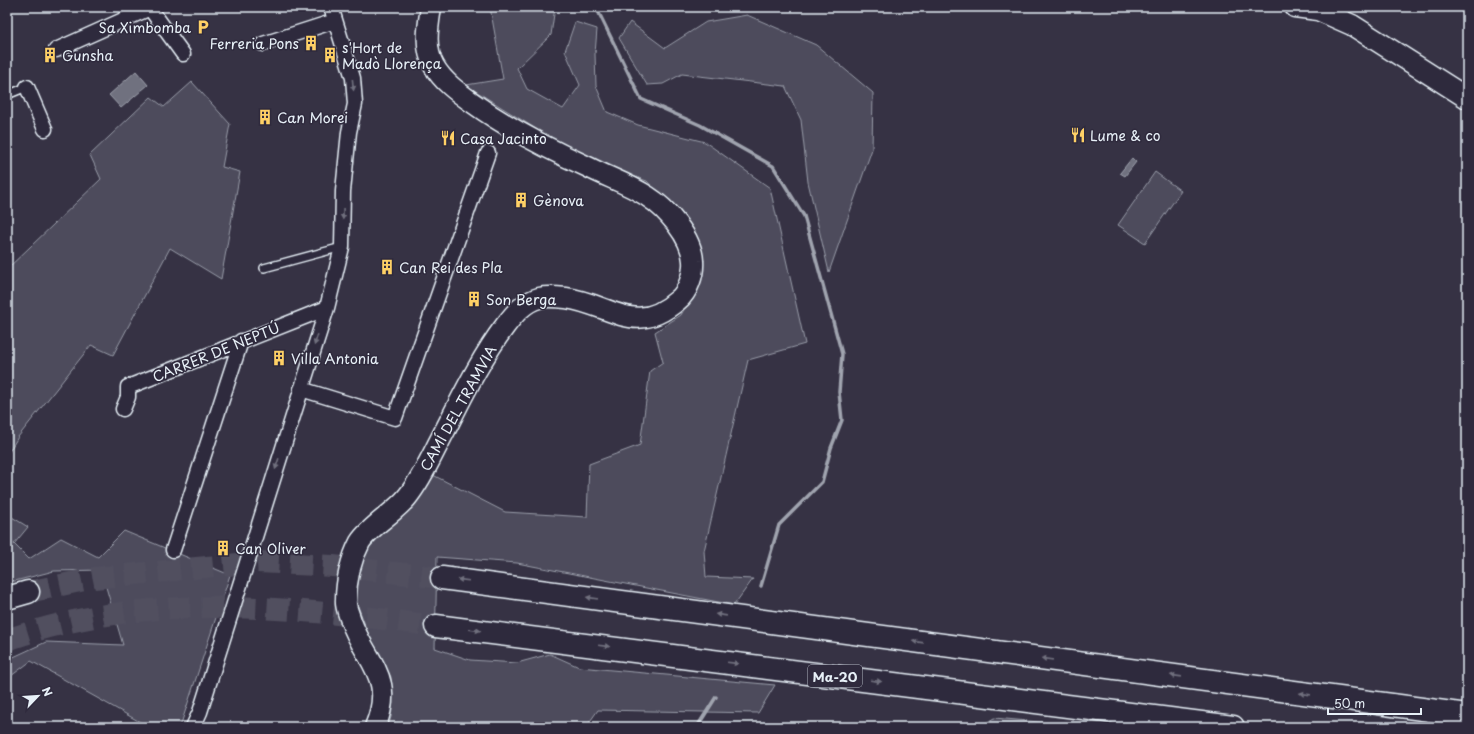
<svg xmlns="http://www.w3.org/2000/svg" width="1474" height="734" viewBox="0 0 1474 734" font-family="'Playpen Sans',sans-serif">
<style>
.green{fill:#4d4b5c;stroke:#9a9eaa}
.water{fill:#70717f;stroke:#a0a4af}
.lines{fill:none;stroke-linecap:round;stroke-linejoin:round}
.stream{stroke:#a0a4af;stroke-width:3.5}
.highway-tunnel{stroke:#514f5f;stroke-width:22;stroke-dasharray:22 11;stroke-linecap:butt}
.lane-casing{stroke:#e8f1f8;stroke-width:10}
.street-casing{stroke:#e8f1f8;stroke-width:17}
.secondary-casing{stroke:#e8f1f8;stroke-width:23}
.highway-casing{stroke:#e8f1f8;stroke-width:25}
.lane{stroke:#2f2a3d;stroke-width:7}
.street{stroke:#2f2a3d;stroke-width:14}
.secondary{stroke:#2f2a3d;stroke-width:20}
.highway{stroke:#2f2a3d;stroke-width:22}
.oneway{fill:#70707e}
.labels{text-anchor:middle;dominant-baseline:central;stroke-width:3;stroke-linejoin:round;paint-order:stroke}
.shield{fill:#2f2a3d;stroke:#b0b5c0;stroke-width:1}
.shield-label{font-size:13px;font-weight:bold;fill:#e8f1f8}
.poi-label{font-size:14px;fill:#e8f1f8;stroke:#2f2a3d;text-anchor:start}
.street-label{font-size:14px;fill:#e8f1f8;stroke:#2f2a3d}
</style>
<rect width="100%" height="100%" fill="#363244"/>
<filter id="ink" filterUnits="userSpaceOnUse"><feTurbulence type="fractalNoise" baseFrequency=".025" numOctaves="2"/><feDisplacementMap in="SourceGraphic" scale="8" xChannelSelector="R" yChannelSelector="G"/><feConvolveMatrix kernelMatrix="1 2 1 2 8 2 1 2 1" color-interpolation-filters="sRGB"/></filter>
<g filter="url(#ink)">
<path class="green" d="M490,7H555L551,35L517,68L527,89L563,109L580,85L565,51L575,22L597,29L595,54L596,86L607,112L638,125L705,142L770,188L805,344L748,360L704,551L706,577L753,579L734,605L517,563L437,557L435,648L470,660L517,663L550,654L579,667L775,685L758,713L598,710L586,727H388L391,717L393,703L391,677L371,641L355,598L364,554L381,532L431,474L505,512L587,517L589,464L640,445L650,371L663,362L655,332L681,315L697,285L673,210L647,181L584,159L466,85L503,79Z
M747,15L816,45L873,93L872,149L829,272L808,182L801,120L785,86L682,74L663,84L647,85L619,38L630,22L665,48L706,22Z
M192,82L230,124L222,167L240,172L221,279L170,248L113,355L91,345L18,437L7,455V269L101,179L90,155L151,97L164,107Z
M1155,172L1181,191L1145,243L1118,225Z
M7,514L28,527L14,544L29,559L61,538L98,557L124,531L230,575L180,727H149L31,661L7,679V660L46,642L123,645L101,570L54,571L7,583Z
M994,718L1096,727H979Z"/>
<path class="water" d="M136,71L148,85L121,108L109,95Z
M1132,158L1136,162L1125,176L1120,173Z"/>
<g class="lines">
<path class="stream" d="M596,7L641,99L700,125L773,166L804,216L842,354L839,392L842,420L831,448L822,482L779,525L761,586
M697,727L716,697"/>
<path class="highway-tunnel" d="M28,592L94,578L258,562L333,566L442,578
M7,640C147,590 292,607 436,626"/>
<g class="lane-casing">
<path id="lane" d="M7,95L29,86
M264,268L342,247"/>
</g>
<g class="street-casing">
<path id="street" d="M149,7L183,54
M263,44L335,21
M56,50L150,8
M27,87L45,129
M301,389L395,418L488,153
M123,409L128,397V387L327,308
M173,550L241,341
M193,727L200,712L327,308L342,247L343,191L349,132L355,104L353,78L331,7"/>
</g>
<g class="secondary-casing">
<path id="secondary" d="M1295,7L1318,10L1352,25L1467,98
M375,727C396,677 366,663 351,621C349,614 345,607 346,600C346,581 351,559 360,542C370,526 396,512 408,496C420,481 429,462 438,444C459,404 478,362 505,326C514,314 524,302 539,298C547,296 557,297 566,298C611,304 635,338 678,300C688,292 694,274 693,261C692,237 666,208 647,196C629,184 607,177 588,167C548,149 509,129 473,103C459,93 443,82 434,66C424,48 428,27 431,7"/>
</g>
<g class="highway-casing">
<path id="highway" d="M442,578L1467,715
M7,598L28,592
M436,626L1233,727"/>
</g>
<use href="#lane" class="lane"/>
<use href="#street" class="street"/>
<use href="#secondary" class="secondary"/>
<use href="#highway" class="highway"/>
</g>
<defs><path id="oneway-solid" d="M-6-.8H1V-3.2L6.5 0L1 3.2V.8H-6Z"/></defs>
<g class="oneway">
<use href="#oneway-solid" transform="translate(353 85) rotate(84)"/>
<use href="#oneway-solid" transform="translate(343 214) rotate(91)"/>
<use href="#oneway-solid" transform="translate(316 340) rotate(108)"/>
<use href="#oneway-solid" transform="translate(277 464) rotate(108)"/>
<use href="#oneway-solid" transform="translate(463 580) rotate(-173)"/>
<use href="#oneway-solid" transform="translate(592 598) rotate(-172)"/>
<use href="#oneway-solid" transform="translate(721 615) rotate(-172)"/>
<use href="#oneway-solid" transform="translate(475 630) rotate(7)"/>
<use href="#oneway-solid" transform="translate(918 642) rotate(-172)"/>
<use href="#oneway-solid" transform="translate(604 646) rotate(7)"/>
<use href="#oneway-solid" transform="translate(1047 659) rotate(-172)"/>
<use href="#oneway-solid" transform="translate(733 663) rotate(7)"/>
<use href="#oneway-solid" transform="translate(1176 676) rotate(-172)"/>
<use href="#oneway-solid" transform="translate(876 681) rotate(7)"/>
<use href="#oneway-solid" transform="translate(1305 694) rotate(-172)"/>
</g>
</g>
<defs>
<g id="parking-bare" transform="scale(1.2)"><path d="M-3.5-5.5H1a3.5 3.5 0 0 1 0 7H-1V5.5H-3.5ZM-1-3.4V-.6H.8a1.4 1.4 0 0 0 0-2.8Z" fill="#ffd166" stroke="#2f2a3d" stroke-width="2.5" paint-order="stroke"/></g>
<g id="building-bare" transform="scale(1.2)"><path d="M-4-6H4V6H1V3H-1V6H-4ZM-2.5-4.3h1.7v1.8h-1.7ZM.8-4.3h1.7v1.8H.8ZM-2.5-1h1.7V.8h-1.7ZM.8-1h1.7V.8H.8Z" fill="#ffd166" stroke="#2f2a3d" stroke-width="2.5" paint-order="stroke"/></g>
<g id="restaurant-bare" transform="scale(1.2)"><path d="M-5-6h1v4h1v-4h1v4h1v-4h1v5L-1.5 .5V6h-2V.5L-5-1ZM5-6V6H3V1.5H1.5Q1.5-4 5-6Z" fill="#ffd166" stroke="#2f2a3d" stroke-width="2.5" paint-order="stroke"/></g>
</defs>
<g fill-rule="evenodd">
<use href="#parking-bare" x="203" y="27"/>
<use href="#building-bare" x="311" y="43"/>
<use href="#building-bare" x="50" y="55"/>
<use href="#building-bare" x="330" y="55"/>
<use href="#building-bare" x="265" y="117"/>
<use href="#restaurant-bare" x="1078" y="135"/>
<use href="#restaurant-bare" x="448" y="138"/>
<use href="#building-bare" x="521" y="200"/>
<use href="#building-bare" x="387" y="267"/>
<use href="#building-bare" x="474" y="299"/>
<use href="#building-bare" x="279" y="358"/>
<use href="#building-bare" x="223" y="548"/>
</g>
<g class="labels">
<rect class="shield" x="808" y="665" width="54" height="22" rx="3"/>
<g class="shield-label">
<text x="835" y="676">Ma-20</text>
</g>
<g class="poi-label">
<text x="191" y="27" text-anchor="end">Sa Ximbomba</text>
<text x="299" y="43" text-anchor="end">Ferreria Pons</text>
<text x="342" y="47">s'Hort de<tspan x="342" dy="16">Madò Llorença</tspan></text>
<text x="62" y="55">Gunsha</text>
<text x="277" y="117">Can Morei</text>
<text x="1090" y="135">Lume &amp; co</text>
<text x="460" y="138">Casa Jacinto</text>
<text x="533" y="200">Gènova</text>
<text x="399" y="267">Can Rei des Pla</text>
<text x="486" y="299">Son Berga</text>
<text x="291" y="358">Villa Antonia</text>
<text x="235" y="548">Can Oliver</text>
</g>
<g class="street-label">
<text transform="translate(216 352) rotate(-22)">CARRER DE NEPTÚ</text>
<text transform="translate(458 408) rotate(-61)">CAMÍ DEL TRAMVIA</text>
</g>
</g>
<rect width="1474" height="734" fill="none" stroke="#2f2a3d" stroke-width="24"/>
<rect x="12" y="12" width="1450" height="710" fill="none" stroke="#e8f1f8" stroke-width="1.5" filter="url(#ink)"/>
<g transform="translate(38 696) rotate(65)" stroke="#2f2a3d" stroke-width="3" paint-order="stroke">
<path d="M0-3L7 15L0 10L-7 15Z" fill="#e8f1f8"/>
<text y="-6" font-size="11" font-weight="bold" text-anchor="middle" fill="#e8f1f8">N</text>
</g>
<path d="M1328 708v6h93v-6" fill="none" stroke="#e8f1f8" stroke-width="2"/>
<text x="1334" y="708" font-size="12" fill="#e8f1f8" stroke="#2f2a3d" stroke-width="3" paint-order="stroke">50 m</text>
</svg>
